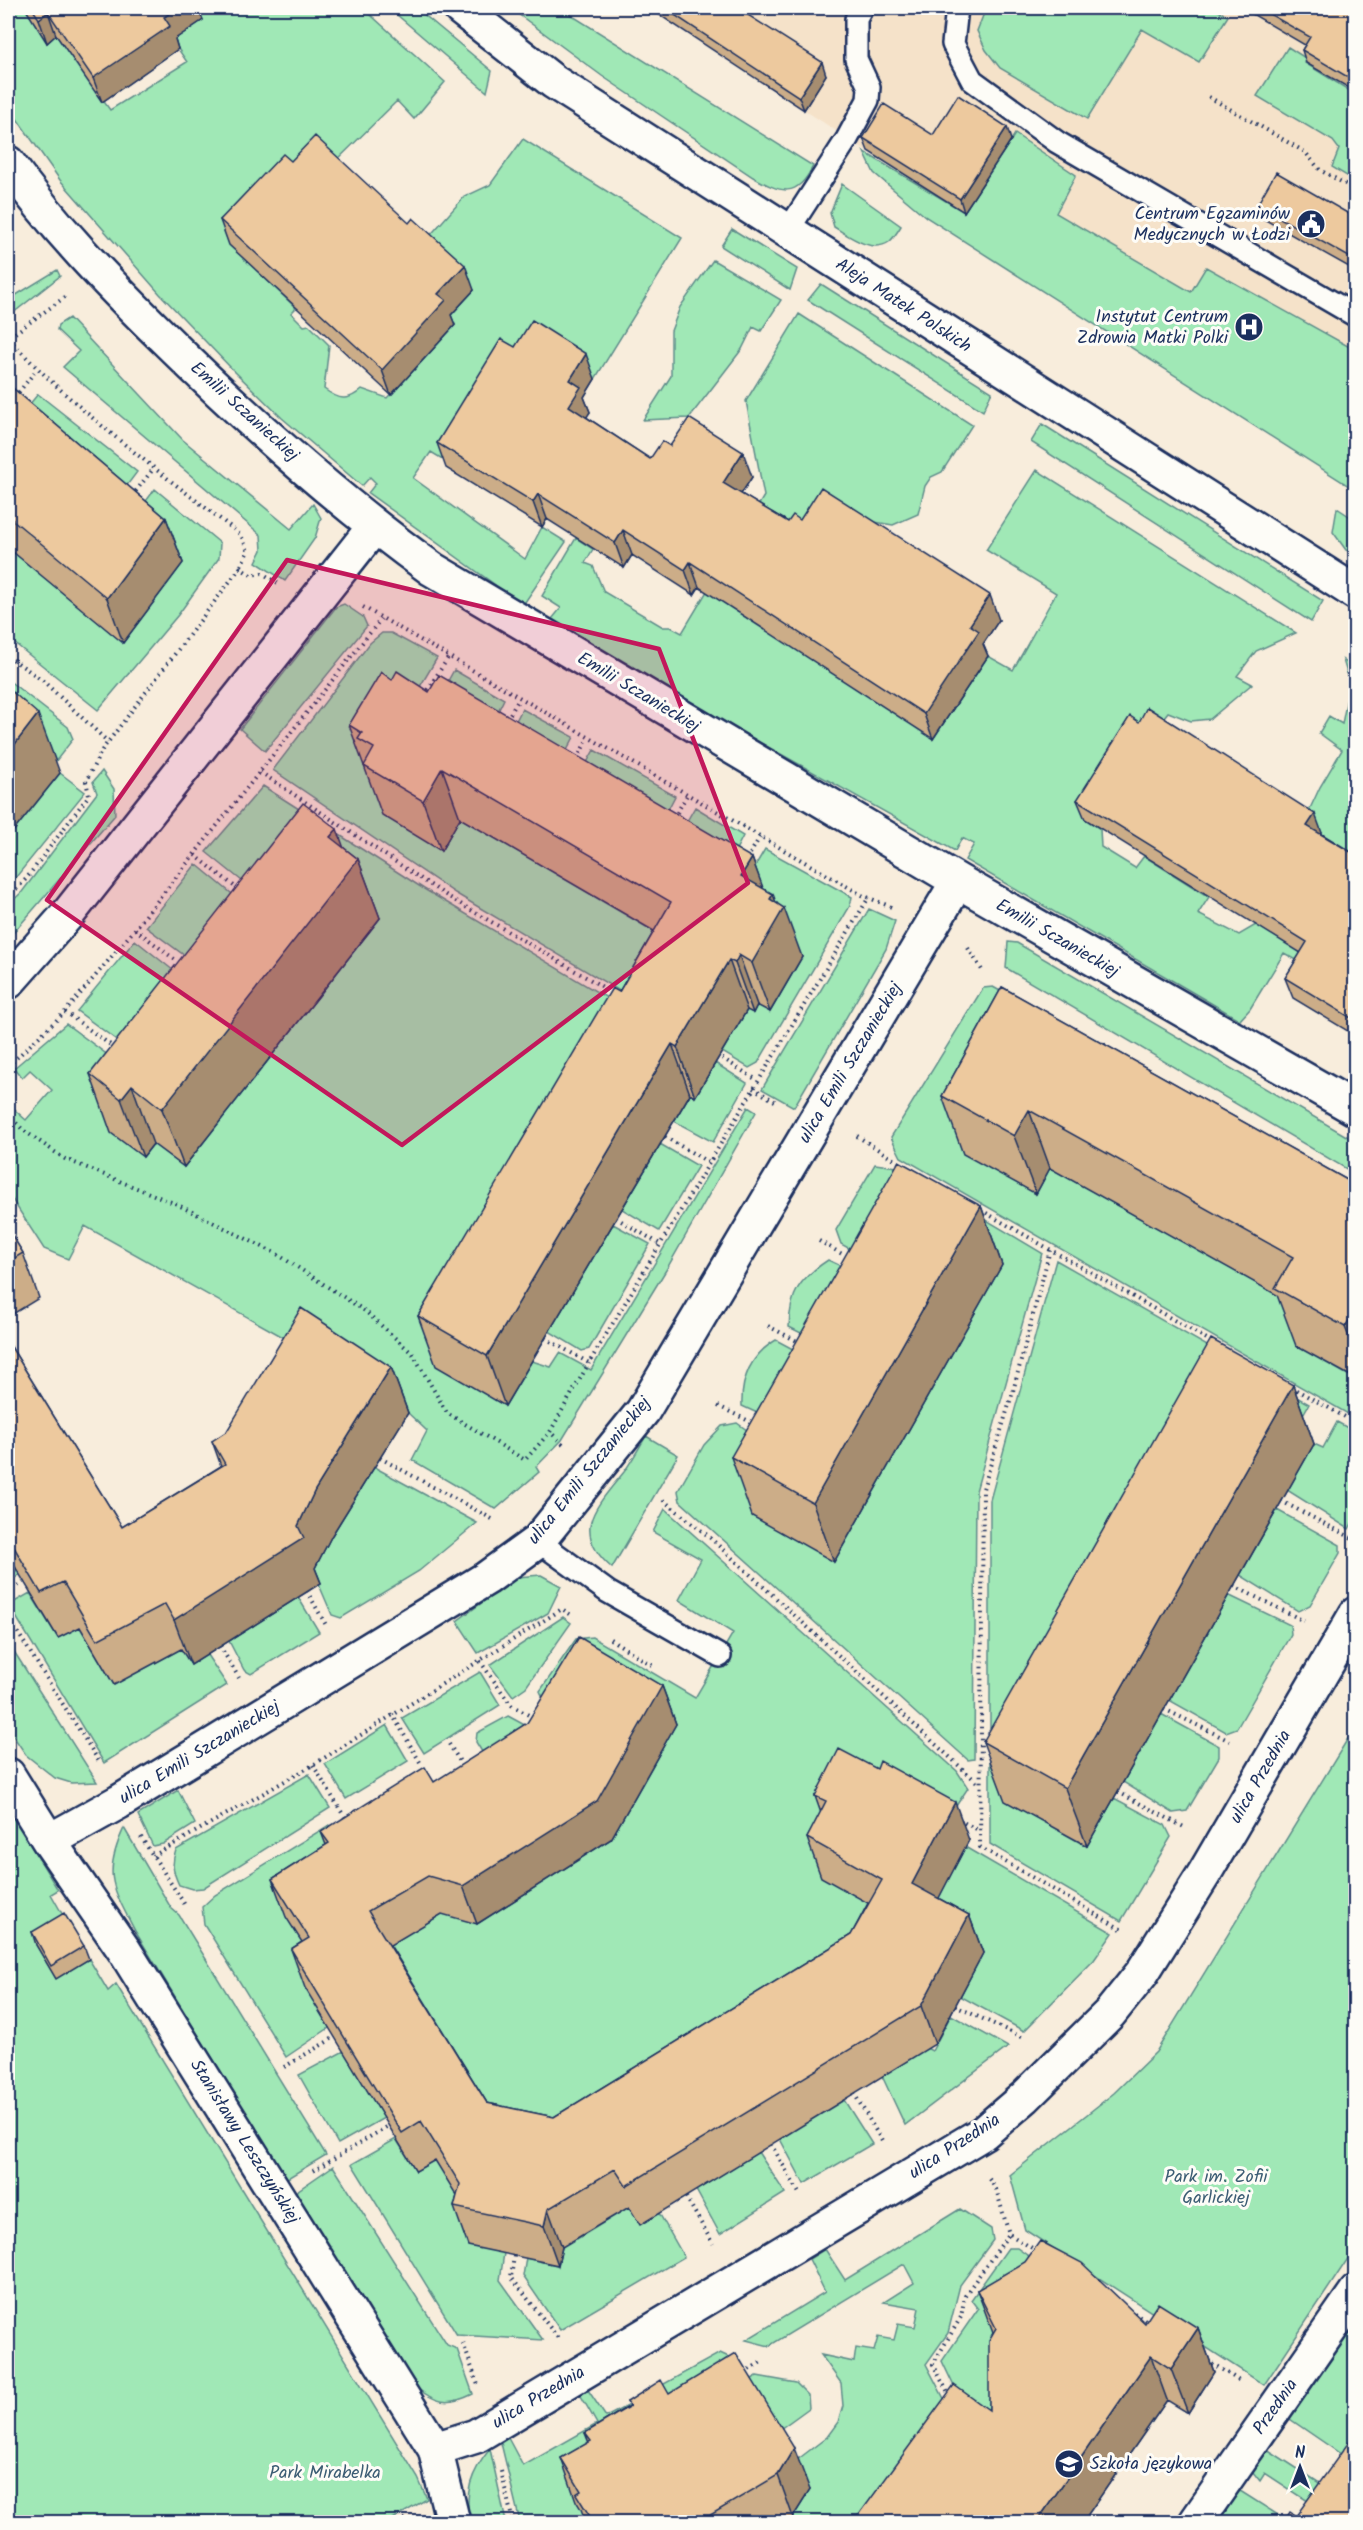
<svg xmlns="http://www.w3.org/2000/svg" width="1363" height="2530" viewBox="0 0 1363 2530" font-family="Kalam,sans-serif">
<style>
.built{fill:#f5e2c9}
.green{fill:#a0e8b6;stroke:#5e8c8a;stroke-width:1.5}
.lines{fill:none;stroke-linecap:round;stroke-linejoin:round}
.lane-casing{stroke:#1b2f5e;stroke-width:26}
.street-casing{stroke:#1b2f5e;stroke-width:38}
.secondary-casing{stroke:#1b2f5e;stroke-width:38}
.path{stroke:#1b2f5e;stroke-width:4;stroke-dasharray:1.5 4.5;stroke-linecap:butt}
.lane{stroke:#fdfcf7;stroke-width:21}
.street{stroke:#fdfcf7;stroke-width:33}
.secondary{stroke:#fdfcf7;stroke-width:33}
.wall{fill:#ccad88;stroke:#1b2f5e;stroke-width:1.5}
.shaded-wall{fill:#a68d6f;stroke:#1b2f5e;stroke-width:1.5}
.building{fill:#edc99e;stroke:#1b2f5e;stroke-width:1.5}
.marked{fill:#c2185b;fill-opacity:0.2;stroke:#c2185b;stroke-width:4.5;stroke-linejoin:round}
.labels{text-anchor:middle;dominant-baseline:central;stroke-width:6;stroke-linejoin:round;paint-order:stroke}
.poi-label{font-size:18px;fill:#1b2f5e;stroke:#fdfcf7;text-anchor:end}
.street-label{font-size:18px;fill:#1b2f5e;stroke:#fdfcf7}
.park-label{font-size:18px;fill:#3c5d74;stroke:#fdfcf7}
</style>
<rect width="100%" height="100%" fill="#f8eddc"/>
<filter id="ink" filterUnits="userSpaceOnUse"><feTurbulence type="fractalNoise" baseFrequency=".0167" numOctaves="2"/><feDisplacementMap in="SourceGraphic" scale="12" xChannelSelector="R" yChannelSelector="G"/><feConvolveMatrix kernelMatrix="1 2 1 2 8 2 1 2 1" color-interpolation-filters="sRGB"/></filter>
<g filter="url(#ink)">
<path class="built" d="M649,8H1355V465L804,110Z"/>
<path class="green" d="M8,8H25L47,42L56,35L110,110L187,62L172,40L194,8H363L445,82L414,119L397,101L330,167L230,245L296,308L291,313L304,326L309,325L329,345L324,389C339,400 348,402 362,389L387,398L454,325L448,319L427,239L464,197L490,185L523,139L682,238L595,379L541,345L449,463L431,452L413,478L525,559L542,527L566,542L523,605L368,493L376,483L370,477L362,486L282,418L231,368L160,294L60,180L8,106Z
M389,8H416L492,71L487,92Z
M510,8H560L813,166C797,199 781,193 753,177L602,76Z
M986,8H1213L1228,16L1199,62L1142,29L1087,119L1000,68L986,50L977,31Z
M1288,47L1307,59L1305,63L1355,94V181L1332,167L1339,149L1333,141L1257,96Z
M1015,134L1076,175L1056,213L1191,292L1206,267L1355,350V490L926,217L874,173L864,152L964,212Z
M842,184L901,226C898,231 893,239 889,242C872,254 849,236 834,227L830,213Z
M732,229L797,269L790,290L721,246Z
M713,260L781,300L761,331L753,327L742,349L689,418L643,420L671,376V331L680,307Z
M57,270L60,276L8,317V300Z
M821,284L992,392L983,411L808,300Z
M799,314L972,425L942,472L931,477L925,486L918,514L893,525L868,521L933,739L988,656L1013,670L1056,593L986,550L1037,470L1296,633L1256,651L1237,676L1252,684L1210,719L1191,721L1168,712L1085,819L1100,829L1101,847L1135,868L1144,856L1209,897L1198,914L1239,935L1256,925L1320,787L1342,750L1319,733L1329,716L1342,724L1350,683L1343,660L1355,669V893L1311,968L1284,953L1250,1009L1240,1020L965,860L974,844L962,838L955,851L682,699L552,619L561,608L542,596L576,538L593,549L585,563L593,566L604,592L663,627H671L682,633L764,496L746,401Z
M69,318L183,440L291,529L313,504L321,518L315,538L285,581L256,562L262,550L261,535L63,367L79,351L57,330L58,325Z
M38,394L137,472L113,504L15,422Z
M1042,424L1323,601L1311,622L1031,442Z
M155,489L220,543L219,558L178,615L98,710L8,638V548L119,639L132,520Z
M1337,508L1355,520V553L1346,550L1333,532Z
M344,604L363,617L367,626L265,751L240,729L336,607Z
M382,633H391L437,658L399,722L441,850L460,818L689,952L734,1002L753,1013L757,1005L741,890L765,849L852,897L850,906L758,1063L749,1068L455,893L273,770L370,643Z
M454,670L504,699L484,740L423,726Z
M8,680L68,727L73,739L52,766L8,728Z
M522,709L574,737L552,779L501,750Z
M594,750L675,796L653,838L571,791Z
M102,771L114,789L115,815L8,939V905L22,892L97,793L93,782Z
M60,773L85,792L8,887V838Z
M263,786L424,889L666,1033L532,1361L551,1367L560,1353L591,1370L748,1107L756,1112L666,1270L562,1440L536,1467L539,1472L496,1509L412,1460L427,1431L408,1413L292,1342L85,1226L68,1259L44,1249L8,1193V1104L26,1120L52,1090L30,1070L22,1078L14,1068L66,1024L148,1085L153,1144L184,1167L380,918L283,914L206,852Z
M695,807L743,836L721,879L671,849Z
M196,864L272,927L226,986L146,927Z
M869,909L895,921L886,949L794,1107L762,1089Z
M135,940L213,1002L159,1071L77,1011Z
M1008,942L1017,943L1355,1141V1174L1006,968Z
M993,987L1093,1043L1050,1168L1314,1315L1296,1346L1355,1379V1418L901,1157L891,1137L983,988Z
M715,1063L747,1083L713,1142L674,1121L690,1094L695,1096Z
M660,1144L698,1166L659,1231L622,1209Z
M875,1164L897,1167L1042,1253L976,1491L974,1759L968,1760L680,1501L678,1491L704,1445L722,1426L737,1423L783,1456L890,1271L841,1244L836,1230Z
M613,1224L650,1244L589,1349L582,1351L549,1331Z
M828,1260L882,1285L843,1354L789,1327C790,1293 799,1279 828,1260Z
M1056,1260L1309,1404L1293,1432L1005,1800L1086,1846L1114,1798L1165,1825L1171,1837L1121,1921L990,1844V1500Z
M776,1340L834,1371L796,1431L742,1406C741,1378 751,1355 776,1340Z
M1337,1422L1355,1432V1518L1349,1529L1287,1490L1314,1444L1323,1448Z
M646,1436L678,1455L612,1568C569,1531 597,1506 624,1472C632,1461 639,1448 646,1436Z
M374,1467L477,1523L419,1571L341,1618L332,1615L308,1559L332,1535Z
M665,1509L957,1771L968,1788L952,1812L896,1919L590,2142L493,2139L382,1949L444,1913L549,1710L540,1691L576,1639L592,1637L695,1698L733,1633L679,1600L701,1559L653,1532Z
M1277,1510L1340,1545V1553L1310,1605L1298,1611L1240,1575Z
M8,1555L19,1575L8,1583Z
M541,1575L561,1586L548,1613L478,1653L457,1621L517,1577Z
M30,1593L58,1638L80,1627L114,1685L181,1649L207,1655L227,1685L104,1763L9,1605Z
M1228,1595L1290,1625L1291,1634L1237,1728L1226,1732L1169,1700Z
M298,1597L319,1632L251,1674L244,1670L229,1641Z
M563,1617L571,1623L526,1687L513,1696L490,1665Z
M8,1642L97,1782L71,1783L55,1778L26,1755L8,1728Z
M480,1672L500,1705L424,1753L402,1718Z
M1161,1714L1219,1746V1757L1187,1811L1173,1813L1123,1782Z
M508,1716L554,1741L503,1786L476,1742L477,1733Z
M387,1725L408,1761L346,1799L325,1764Z
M1355,1727V2248L1264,2385L1025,2230L1010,2175L1114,2093L1156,2052Z
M309,1774L330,1808L203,1888L192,1889L179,1885C173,1872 171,1864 176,1850Z
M178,1790L195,1824L163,1844L153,1846L138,1815Z
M8,1808L58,1890L51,1894L69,1926L36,1945L56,1978L89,1959L108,1991L116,1984L418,2478L427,2499L388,2522H8Z
M329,1825L337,1828L323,1976L329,2028L286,2057L204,1924L202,1907L215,1895Z
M124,1828L171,1908L179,1915L326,2155L286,2179L135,1931C113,1888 102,1875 124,1828Z
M965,1847L1113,1933L1094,1960L1024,2031L960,1996L926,1923Z
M951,2015L1008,2047L905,2125L882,2076L896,2032L932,2051Z
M344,2051L384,2118L338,2144L299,2075Z
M844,2100L872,2144L804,2184L780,2139Z
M396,2139L416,2171L435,2160L504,2253L500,2280L543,2340L457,2335L352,2164Z
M758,2152L785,2193L720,2234L696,2190Z
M333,2166L447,2345L457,2349L473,2394C447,2407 436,2403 414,2386L294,2193Z
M629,2207L640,2224L659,2213L684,2257L560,2330L523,2276L526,2258L557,2265L565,2234L577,2239Z
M960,2209L991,2229L993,2240L960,2285L948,2333L926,2364L964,2437L902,2522H785L793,2517V2463L827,2437L838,2422L843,2406L841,2383L821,2355L854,2362L856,2348L874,2351L878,2337L894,2340L898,2324L915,2327L919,2308L884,2302L914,2283L904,2264L769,2346L746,2340L825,2292L809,2259L825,2249L845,2280Z
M1008,2248H1017L1061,2279L1020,2414L970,2420L942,2361L978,2309L971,2300Z
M1355,2320V2455L1351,2461L1287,2417Z
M720,2353L731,2358L669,2415L653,2390Z
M757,2376L796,2383L808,2395L809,2408L773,2434L676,2423Z
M588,2390L606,2417L642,2398L589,2522H520L501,2443L508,2438L523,2466L597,2424L580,2394Z
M490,2449L506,2522H470C464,2493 471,2472 490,2449Z
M1267,2449L1355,2506L1340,2522L1265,2473L1260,2481L1252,2471Z
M1237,2489L1289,2522H1215Z"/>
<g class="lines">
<g class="lane-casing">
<path id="lane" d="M957,8L953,44L972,80L1057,142L1356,316
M787,232L847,139L868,100L869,87L856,59V19L862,8
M538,1541L608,1592L720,1656"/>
</g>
<g class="street-casing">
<path id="street" d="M8,163C54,227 107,282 163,337C247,420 336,500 432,569L958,881L1356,1109
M8,982L68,914L374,527
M8,1775L49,1841L124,1950L435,2449L453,2522
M49,1841L119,1802L487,1578L538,1541L643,1411L958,881
M435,2449L476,2436L983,2133L1025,2097L1110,2013L1142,1973L1204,1874L1356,1614
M1196,2522L1356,2292"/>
</g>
<g class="secondary-casing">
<path id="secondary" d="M460,8L554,82L1356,593"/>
</g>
<path class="path" d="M1209,97L1305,152L1320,170L1356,190
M65,297L8,338C77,412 161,473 241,535L248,551L240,568
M15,397L37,369
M132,496L154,468
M363,607L862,895L894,908
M8,656L42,680L108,742
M424,695L448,658
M507,719L519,699
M577,759L588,738
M260,772L447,896L613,993
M674,818L687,795
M195,855L239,890
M747,859L760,837
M8,898L26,879L89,795L86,781L102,750L240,568L251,575L262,573L278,583
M135,929L182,965
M968,948L982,970
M65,1012L116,1049
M1101,1049L1106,1039
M717,1055L757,1080
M8,1066L65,1012L135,929L381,619
M753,1088L778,1103
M8,1114L23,1130L65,1159L176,1204L277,1254L365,1311L413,1354L447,1413L525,1460L550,1432
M857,1136L901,1164
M665,1137L708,1162
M981,1210L1214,1343
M616,1218L660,1244
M819,1241L849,1258
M1050,1250L1012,1395L983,1489L980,1847L1121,1929
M768,1326L799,1342
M545,1338L589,1363L869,897
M1291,1387L1356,1423
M718,1406L755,1424
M563,1444L550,1432L589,1363
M380,1458L494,1520
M663,1500L707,1535L979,1784
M1281,1501L1356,1540
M1234,1586L1304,1621
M307,1591L326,1625
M8,1593L23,1582
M8,1617L100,1763
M610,1639L652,1665
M220,1646L239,1678
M480,1661L511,1705L534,1718
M1164,1709L1232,1742
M392,1714L420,1762
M449,1744L464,1768
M313,1765L347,1821
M1118,1792L1184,1827
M959,1820L980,1831
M141,1837L185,1905
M153,1856L313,1765L562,1609L573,1616
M955,2006L1024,2038
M284,2067L335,2037
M854,2093L883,2143
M771,2144L799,2193
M313,2171L388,2126
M989,2179L996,2189L1009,2234L1037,2251
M686,2197L713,2244
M514,2256L511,2277L558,2338
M1134,2313L1150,2324
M463,2343L478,2385
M1207,2360L1241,2382
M744,2373L763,2361
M950,2397L933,2364L961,2317L965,2295L1009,2234
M501,2471L513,2522
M399,2522L409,2517"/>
<use href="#lane" class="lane"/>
<use href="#street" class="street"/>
<use href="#secondary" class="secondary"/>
</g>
<path class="wall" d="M25,8H198L203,20L175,39L178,49L102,102L56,35L47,43Z
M649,8H737L826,75L804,110Z
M1242,8H1356V92L1306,63L1302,50L1305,45Z
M933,135L1011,140L964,212L868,151L863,138Z
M291,161L474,290L451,315L455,325L391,395L229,245L220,220Z
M1257,205L1356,218V271L1262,218Z
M515,347L595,379L584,397L590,412L586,417L650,459L670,446L752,477L741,494L788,522L800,520L999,620L983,644L988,656L933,739L699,587L694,595L632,555L624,568L547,519L542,527L446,468L437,443Z
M8,384L166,518L183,563L123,643L8,548Z
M392,680L429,692L752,858L763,889L777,903L802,957L770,1012L757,1005L753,1013L747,1010L695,1097L690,1094L505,1406L436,1366L418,1316L619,992L654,931L460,818L441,851L382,815L349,725Z
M1139,722L1322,833V834L1356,855V1036L1293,998L1285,978L1301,953L1085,819L1077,800Z
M344,848L358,859L380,918L184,1167L153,1144L143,1157L111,1133L90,1074Z
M1002,987L1356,1185V1379L1296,1346L1277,1295L1050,1168L1036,1194L963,1154L942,1096Z
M981,1206L1002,1265L834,1562L752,1516L731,1457Z
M8,1229L23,1253L39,1298L8,1317Z
M8,1342L122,1527L221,1466L212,1441L391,1367L408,1413L332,1535L315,1568L321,1583L191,1665L181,1649L114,1685L80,1627L58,1638L8,1555Z
M1293,1385L1314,1444L1087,1846L1005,1801L983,1742Z
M662,1686L676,1724L611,1839L477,1924L442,1914L390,1945L487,2103L554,2117L851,1935L868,1903L821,1877L807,1838L821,1813L815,1796L969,1840L938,1898L969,1915L983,1953L935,2044L640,2225L629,2207L562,2247L558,2265L468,2246L454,2207L457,2196L435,2160L416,2171L305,1988L291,1949L302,1942L286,1917L272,1879L326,1845L321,1832L434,1782Z
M32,1932L84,1946L89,1959L56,1979L36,1945Z
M977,2290L1145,2323L1198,2328L1214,2372L1188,2413L1167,2400L1082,2523H853L989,2410L993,2333Z
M669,2394L810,2490L793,2517L785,2523H586L581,2509L576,2501L561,2458L589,2443L585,2433L629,2406L627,2402Z"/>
<path class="shaded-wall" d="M178,8H198L203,20L175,39L178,49L102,102L93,78L164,17Z
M48,12L56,35L47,43L39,19Z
M822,62L826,75L804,110L799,97Z
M1007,127L1011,140L964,212L960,199Z
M465,265L474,290L451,315L455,325L391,395L382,370L438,294Z
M586,354L595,379L584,397L590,412L578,431L569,406L570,380Z
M743,452L752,477L732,508L723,483Z
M538,494L547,519L542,527L533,502Z
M166,518L183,563L123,643L107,598Z
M623,530L632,555L624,568L615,543Z
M690,562L699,587L694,595L685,570Z
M990,595L999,620L983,644L988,656L933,739L924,714L970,625Z
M38,714L60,773L8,838V753Z
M442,768L460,818L441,851L423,801Z
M1315,814L1322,833L1315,845L1307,826Z
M337,829L351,868L358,859L380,918L184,1167L162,1109L330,837Z
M752,858L770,907L741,876Z
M773,894L780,914L784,908L802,957L770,1012L752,963L770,899Z
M739,955L757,1005L753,1013L735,963Z
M729,960L747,1010L695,1097L677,1047Z
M672,1044L690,1094L505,1406L487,1356Z
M132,1085L153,1144L143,1157L121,1099Z
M1029,1110L1050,1168L1036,1194L1014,1136Z
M981,1206L1002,1265L834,1562L813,1503Z
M1356,1309V1355L1345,1327Z
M391,1367L408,1413L332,1535L315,1568L321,1583L191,1665L174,1620L298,1526L315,1490Z
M1293,1385L1314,1444L1087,1846L1065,1788Z
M662,1686L676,1724L611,1839L477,1924L463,1886Z
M955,1802L969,1840L926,1923L912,1884Z
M969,1915L983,1953L935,2044L921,2006Z
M548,2209L562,2247L558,2265L544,2226Z
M1198,2328L1214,2372L1188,2413L1171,2369Z
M1151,2356L1167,2400L1082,2523H1036Z
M794,2448L810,2490L793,2517L778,2475Z"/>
<path class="building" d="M32,8H178L164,17L170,26L93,78L48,12L39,19Z
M664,8H737L822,62L799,97Z
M1259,8H1356V82L1302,50L1310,37Z
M958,95L1007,127L960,199L863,138L884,104L933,135Z
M315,136L409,223L413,218L465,265L438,294L446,300L382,370L220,220L283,154L291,161Z
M1276,172L1356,218V261L1257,205Z
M532,320L586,354L570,380L581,387L569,406L650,459L662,441L670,446L689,418L743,452L723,483L788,522L793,515L800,520L821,487L990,595L970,625L979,631L924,714L690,562L685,570L623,530L615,543L538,494L533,502L437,443L501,339L515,347Z
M8,384L166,518L107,598L8,516Z
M397,671L429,692L439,675L752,858L741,876L773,894L770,899L784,908L752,963L739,955L735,963L729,960L677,1047L672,1044L487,1356L418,1316L612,988L619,992L671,902L442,768L423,801L364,766L374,748L358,739L362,733L349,725L381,672L392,680Z
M8,688L38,714L8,753Z
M1147,707L1315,814L1307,826L1356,855V1021L1285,978L1307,942L1077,800L1130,716L1139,722Z
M303,803L337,829L330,837L358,859L162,1109L132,1085L121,1099L90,1074Z
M1002,987L1356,1185V1309L1345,1327L1275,1288L1293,1257L1029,1110L1014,1136L942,1096Z
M899,1161L981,1206L813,1503L731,1457Z
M8,1229L23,1253L8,1262Z
M301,1308L391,1367L315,1490L298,1526L304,1538L174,1620L165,1604L97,1640L63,1582L41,1593L8,1537V1342L122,1527L225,1464L212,1441L227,1431Z
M1211,1339L1293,1385L1065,1788L983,1742Z
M579,1637L662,1686L597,1801L463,1886L428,1876L368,1911L487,2103L554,2117L851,1935L882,1880L807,1838L826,1801L815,1796L839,1749L877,1769L880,1761L955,1802L912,1884L969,1915L921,2006L626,2186L615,2169L548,2209L544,2226L454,2207L460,2184L421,2121L402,2133L291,1949L309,1938L272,1879L329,1843L321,1832L425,1767L434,1782L527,1723Z
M64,1913L84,1946L51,1966L32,1932Z
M1040,2241L1082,2263L1145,2323L1158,2303L1198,2328L1171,2369L1151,2356L1036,2523H853L954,2385L989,2410V2340L996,2328L977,2290L1025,2262Z
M736,2353L794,2448L778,2475L697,2523H594L576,2494L581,2491L561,2458L591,2441L585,2433L630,2406L627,2402L661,2380L669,2394Z
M1356,2432V2523H1283L1290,2512L1296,2516Z"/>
</g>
<path class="marked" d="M287,560L659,649L748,883L402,1145L47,900Z"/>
<defs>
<g id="civic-disc" transform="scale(1.5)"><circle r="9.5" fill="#1b2f5e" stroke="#fdfcf7"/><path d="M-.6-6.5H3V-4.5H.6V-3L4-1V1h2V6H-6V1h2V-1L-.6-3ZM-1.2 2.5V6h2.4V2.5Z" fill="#fff"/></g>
<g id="hospital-disc" transform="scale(1.5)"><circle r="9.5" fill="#1b2f5e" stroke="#fdfcf7"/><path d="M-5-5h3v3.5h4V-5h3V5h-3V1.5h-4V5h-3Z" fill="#fff"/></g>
<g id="school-disc" transform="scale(1.5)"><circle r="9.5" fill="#1b2f5e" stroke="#fdfcf7"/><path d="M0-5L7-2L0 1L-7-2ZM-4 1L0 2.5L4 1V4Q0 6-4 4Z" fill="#fff"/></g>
</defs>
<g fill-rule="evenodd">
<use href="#civic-disc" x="1311" y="224"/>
<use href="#hospital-disc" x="1249" y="327"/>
<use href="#school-disc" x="1069" y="2464"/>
</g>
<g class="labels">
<g class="poi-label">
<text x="1290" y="214">Centrum Egzaminów<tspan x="1290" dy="21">Medycznych w Łodzi</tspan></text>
<text x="1228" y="317">Instytut Centrum<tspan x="1228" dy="21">Zdrowia Matki Polki</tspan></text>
<text x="1090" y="2464" text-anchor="start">Szkoła językowa</text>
</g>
<g class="street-label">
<text transform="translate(903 306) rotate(33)">Aleja Matek Polskich</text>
<text transform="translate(244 412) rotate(42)">Emilii Sczanieckiej</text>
<text transform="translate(638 693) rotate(31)">Emilii Sczanieckiej</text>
<text transform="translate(1057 939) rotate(30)">Emilii Sczanieckiej</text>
<text transform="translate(851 1063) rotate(-59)">ulica Emili Szczanieckiej</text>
<text transform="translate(590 1471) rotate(-51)">ulica Emili Szczanieckiej</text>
<text transform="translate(200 1753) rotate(-31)">ulica Emili Szczanieckiej</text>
<text transform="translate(1261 1777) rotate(-60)">ulica Przednia</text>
<text transform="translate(244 2142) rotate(58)">Stanisławy Leszczyńskiej</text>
<text transform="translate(955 2147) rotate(-33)">ulica Przednia</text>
<text transform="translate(539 2398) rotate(-31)">ulica Przednia</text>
<text transform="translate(1276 2407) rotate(-55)">Przednia</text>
</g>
<g class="park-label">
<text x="1216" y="2177">Park im. Zofii<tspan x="1216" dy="21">Garlickiej</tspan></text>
<text x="325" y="2473">Park Mirabelka</text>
</g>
</g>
<rect width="1363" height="2530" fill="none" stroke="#fdfcf7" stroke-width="30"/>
<rect x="15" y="15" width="1333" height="2500" fill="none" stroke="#1b2f5e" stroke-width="2" filter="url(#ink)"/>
<g transform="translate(1300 2467)" stroke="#fdfcf7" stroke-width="4.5" paint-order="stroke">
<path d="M0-4.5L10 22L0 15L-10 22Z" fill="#1b2f5e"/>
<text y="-9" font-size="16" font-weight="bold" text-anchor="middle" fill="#1b2f5e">N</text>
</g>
</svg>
